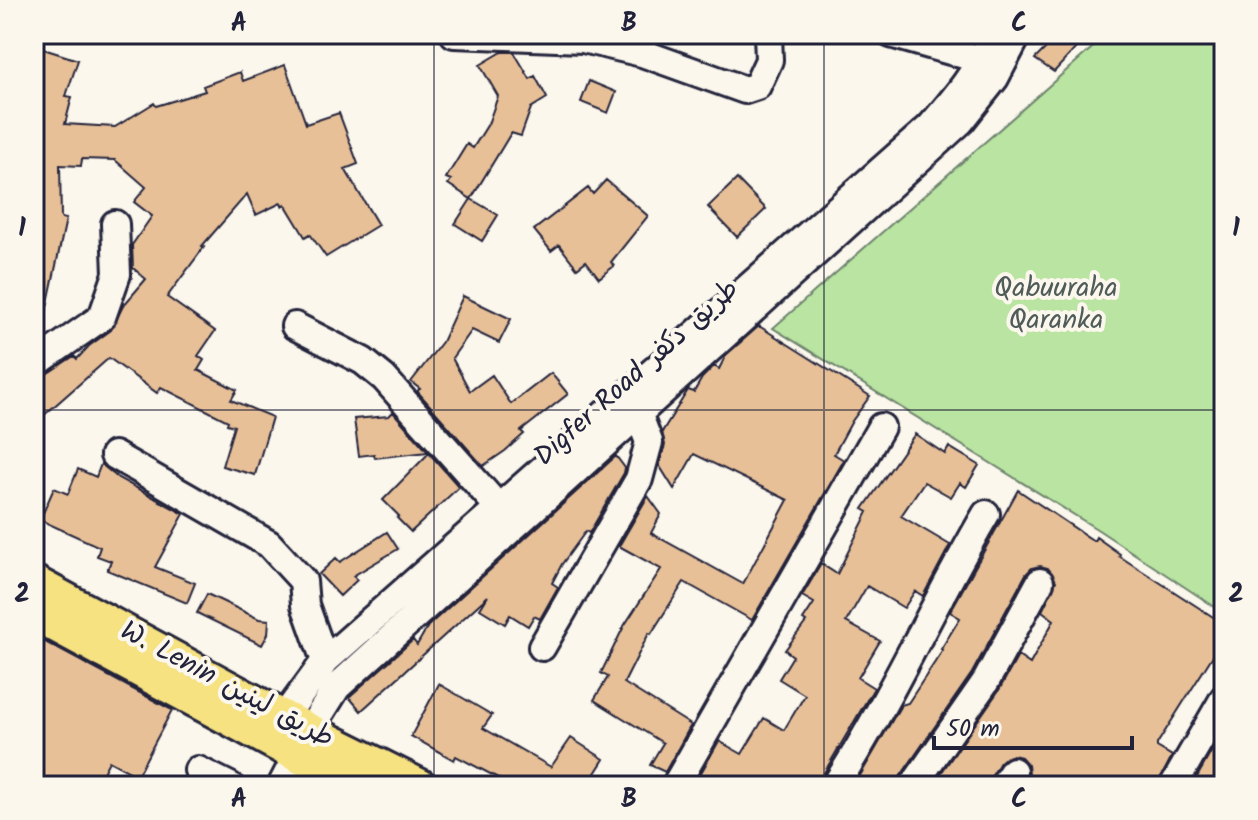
<svg xmlns="http://www.w3.org/2000/svg" width="1258" height="820" viewBox="0 0 1258 820" font-family="Kalam,'Playpen Sans Arabic',sans-serif">
<style>
.green{fill:#b9e4a1;stroke:#6e836e;stroke-width:2}
.building{fill:#e8c098;stroke:#22223b;stroke-width:2}
.lines{fill:none;stroke-linecap:round;stroke-linejoin:round}
.minor-casing{stroke:#22223b;stroke-width:32}
.major-casing{stroke:#22223b;stroke-width:38}
.minor{stroke:#fbf7ec;stroke-width:26}
.major{stroke:#f7e281;stroke-width:32}
.grid{fill:none;stroke:#22223b;stroke-width:2;stroke-opacity:0.55}
.labels{text-anchor:middle;dominant-baseline:central;stroke-width:8;stroke-linejoin:round;paint-order:stroke}
.park-label{font-size:28px;fill:#4f5c5a;stroke:#fbf7ec}
.street-label{font-size:28px;fill:#22223b;stroke:#fbf7ec}
.neatline{fill:none;stroke:#22223b;stroke-width:3}
.grid-label{font-size:26px;text-anchor:middle;font-weight:bold;fill:#22223b}
</style>
<rect width="100%" height="100%" fill="#fbf7ec"/>
<filter id="ink" filterUnits="userSpaceOnUse"><feTurbulence type="fractalNoise" baseFrequency=".0125" numOctaves="2"/><feDisplacementMap in="SourceGraphic" scale="16" xChannelSelector="R" yChannelSelector="G"/><feConvolveMatrix kernelMatrix="1 2 1 2 8 2 1 2 1" color-interpolation-filters="sRGB"/></filter>
<g filter="url(#ink)">
<path class="green" d="M1108,34H1224V613L1100,531L773,328Z"/>
<path class="building" d="M1060,34H1089L1054,72L1035,59Z
M34,46L78,60L66,96L72,97L65,124L115,127L154,103L156,106L205,91L203,86L240,72L243,81L285,65L306,124L339,113L358,164L345,169L378,225L326,257L310,234L305,237L285,204L282,206L281,203L256,215L247,194L202,246L204,247L167,297L215,331L198,356L204,360L198,370L237,390L231,400L272,417L255,475L222,466L234,426L227,424L228,421L161,387L157,393L109,358L34,424V382L74,356L77,359L89,346L111,330L123,306L146,279L133,268L132,245L152,216L134,202L146,187L115,160L82,159L81,166L60,165L61,218L66,219L43,326L34,325Z
M502,52H514L530,79L535,76L547,98L531,108L521,136L511,133L471,199L448,184L451,180L446,178L467,144L473,148L488,124L498,96L480,65Z
M589,81L616,92L608,113L581,102Z
M737,179L766,209L737,237L708,207Z
M606,180L648,216L611,262L614,266L599,278L586,261L577,268L559,245L551,251L534,230L588,188L593,194Z
M471,199L498,215L482,241L455,224Z
M463,296L511,319L499,343L472,330L452,358L470,391L492,375L511,404L551,373L568,394L521,431L524,434L505,451L483,466L417,391L420,389L411,382L442,342Z
M759,326L870,396L852,421L834,454L844,460L752,620L684,582L651,634L649,633L624,683L691,725L665,772L650,765L663,743L594,700L608,677L601,673L624,626L661,569L619,546L648,496L661,514L651,533L743,584L788,500L694,454L674,489L659,465L665,445L662,432L688,390L694,392L702,378L714,366L719,369L726,355Z
M393,412L428,452L375,458L374,454L359,456L354,419L389,416Z
M915,434L945,454L949,447L979,465L966,487L960,483L951,497L924,482L901,516L950,545L923,596L915,591L904,608L867,586L846,622L880,641L858,678L874,688L821,778L819,786L694,785L719,741L742,754L764,718L784,730L805,695L779,679L793,656L785,650L806,622L803,620L814,603L802,596L821,564L837,574L868,512L863,509Z
M429,453L459,487L411,532L397,518L399,516L383,500Z
M616,456L625,468L624,473L591,530L589,533L586,531L562,564L552,583L558,587L540,619L534,616L528,626L510,615L505,624L480,609L488,596L361,711L349,697L413,640L417,645L428,626Z
M101,464L118,478L184,514L155,567L195,583L187,603L107,570L111,561L97,556L100,547L40,520L54,488L68,494L78,469L96,477Z
M1018,490L1094,541L1096,537L1120,554L1119,556L1224,624V638L1157,744V747L1172,756L1157,786H1022L1029,773L1028,765L1021,757L1013,755L1000,762L987,786H932L999,690L1018,656L1030,664L1054,620L1042,611L1056,581L1048,568L1040,566L1032,568L1026,574L972,673L900,777L897,786H854L901,705L908,703L943,650L941,649L960,618L950,612Z
M387,532L398,549L353,576L357,580L340,596L319,574L336,558L340,562Z
M207,594L259,619L269,620L268,634L262,645L197,613Z
M34,636L172,710L137,776L109,761L96,786H42L34,782Z
M439,684L492,715L483,728L551,767L571,738L604,759L587,786H496L500,779L456,756L454,760L411,736Z
M1214,747L1224,752V786H1192Z"/>
<g class="lines">
<g class="minor-casing">
<path id="minor" d="M454,34L583,39L642,53L745,90L757,86L769,60L768,34
M891,34L982,60
M295,326L363,361L384,378L500,509
M34,360L42,359L102,317L117,274L115,224
M114,455L269,544L303,581L305,605L325,661
M542,647L639,479L649,442L639,416
M273,732L325,661L930,127C957,96 977,72 994,34
M198,770L230,786
M281,786L310,730L337,687L961,121L995,78L1018,34
M675,786L881,427
M835,786C891,699 933,604 986,514
M913,786L986,681L1040,582
M1003,786L1013,771
M1173,786L1224,698"/>
</g>
<g class="major-casing">
<path id="major" d="M34,582L283,717L421,786
M34,614L354,786"/>
</g>
<use href="#minor" class="minor"/>
<use href="#major" class="major"/>
</g>
</g>
<path class="grid" d="M434,34V786M824,34V786M34,410H1224"/>
<g class="labels">
<g class="park-label">
<text x="1056" y="288">Qabuuraha<tspan x="1056" dy="32">Qaranka</tspan></text>
</g>
<g class="street-label">
<text transform="translate(637 373) rotate(-42)">Digfer Road طريق دكفر</text>
<text transform="translate(227 685) rotate(28)">W. Lenin طريق لينين</text>
</g>
</g>
<rect width="1258" height="820" fill="none" stroke="#fbf7ec" stroke-width="88"/>
<path d="M934 736v12h198v-12" fill="none" stroke="#22223b" stroke-width="4"/>
<text x="946" y="736" font-size="24" fill="#22223b" stroke="#fbf7ec" stroke-width="6" paint-order="stroke">50 m</text>
<rect x="44" y="44" width="1170" height="732" class="neatline"/>
<g class="grid-label">
<text x="239" y="31">A</text>
<text x="629" y="31">B</text>
<text x="1019" y="31">C</text>
<text x="22" y="236">1</text>
<text x="1236" y="236">1</text>
<text x="22" y="602">2</text>
<text x="1236" y="602">2</text>
<text x="239" y="807">A</text>
<text x="629" y="807">B</text>
<text x="1019" y="807">C</text>
</g>
</svg>
